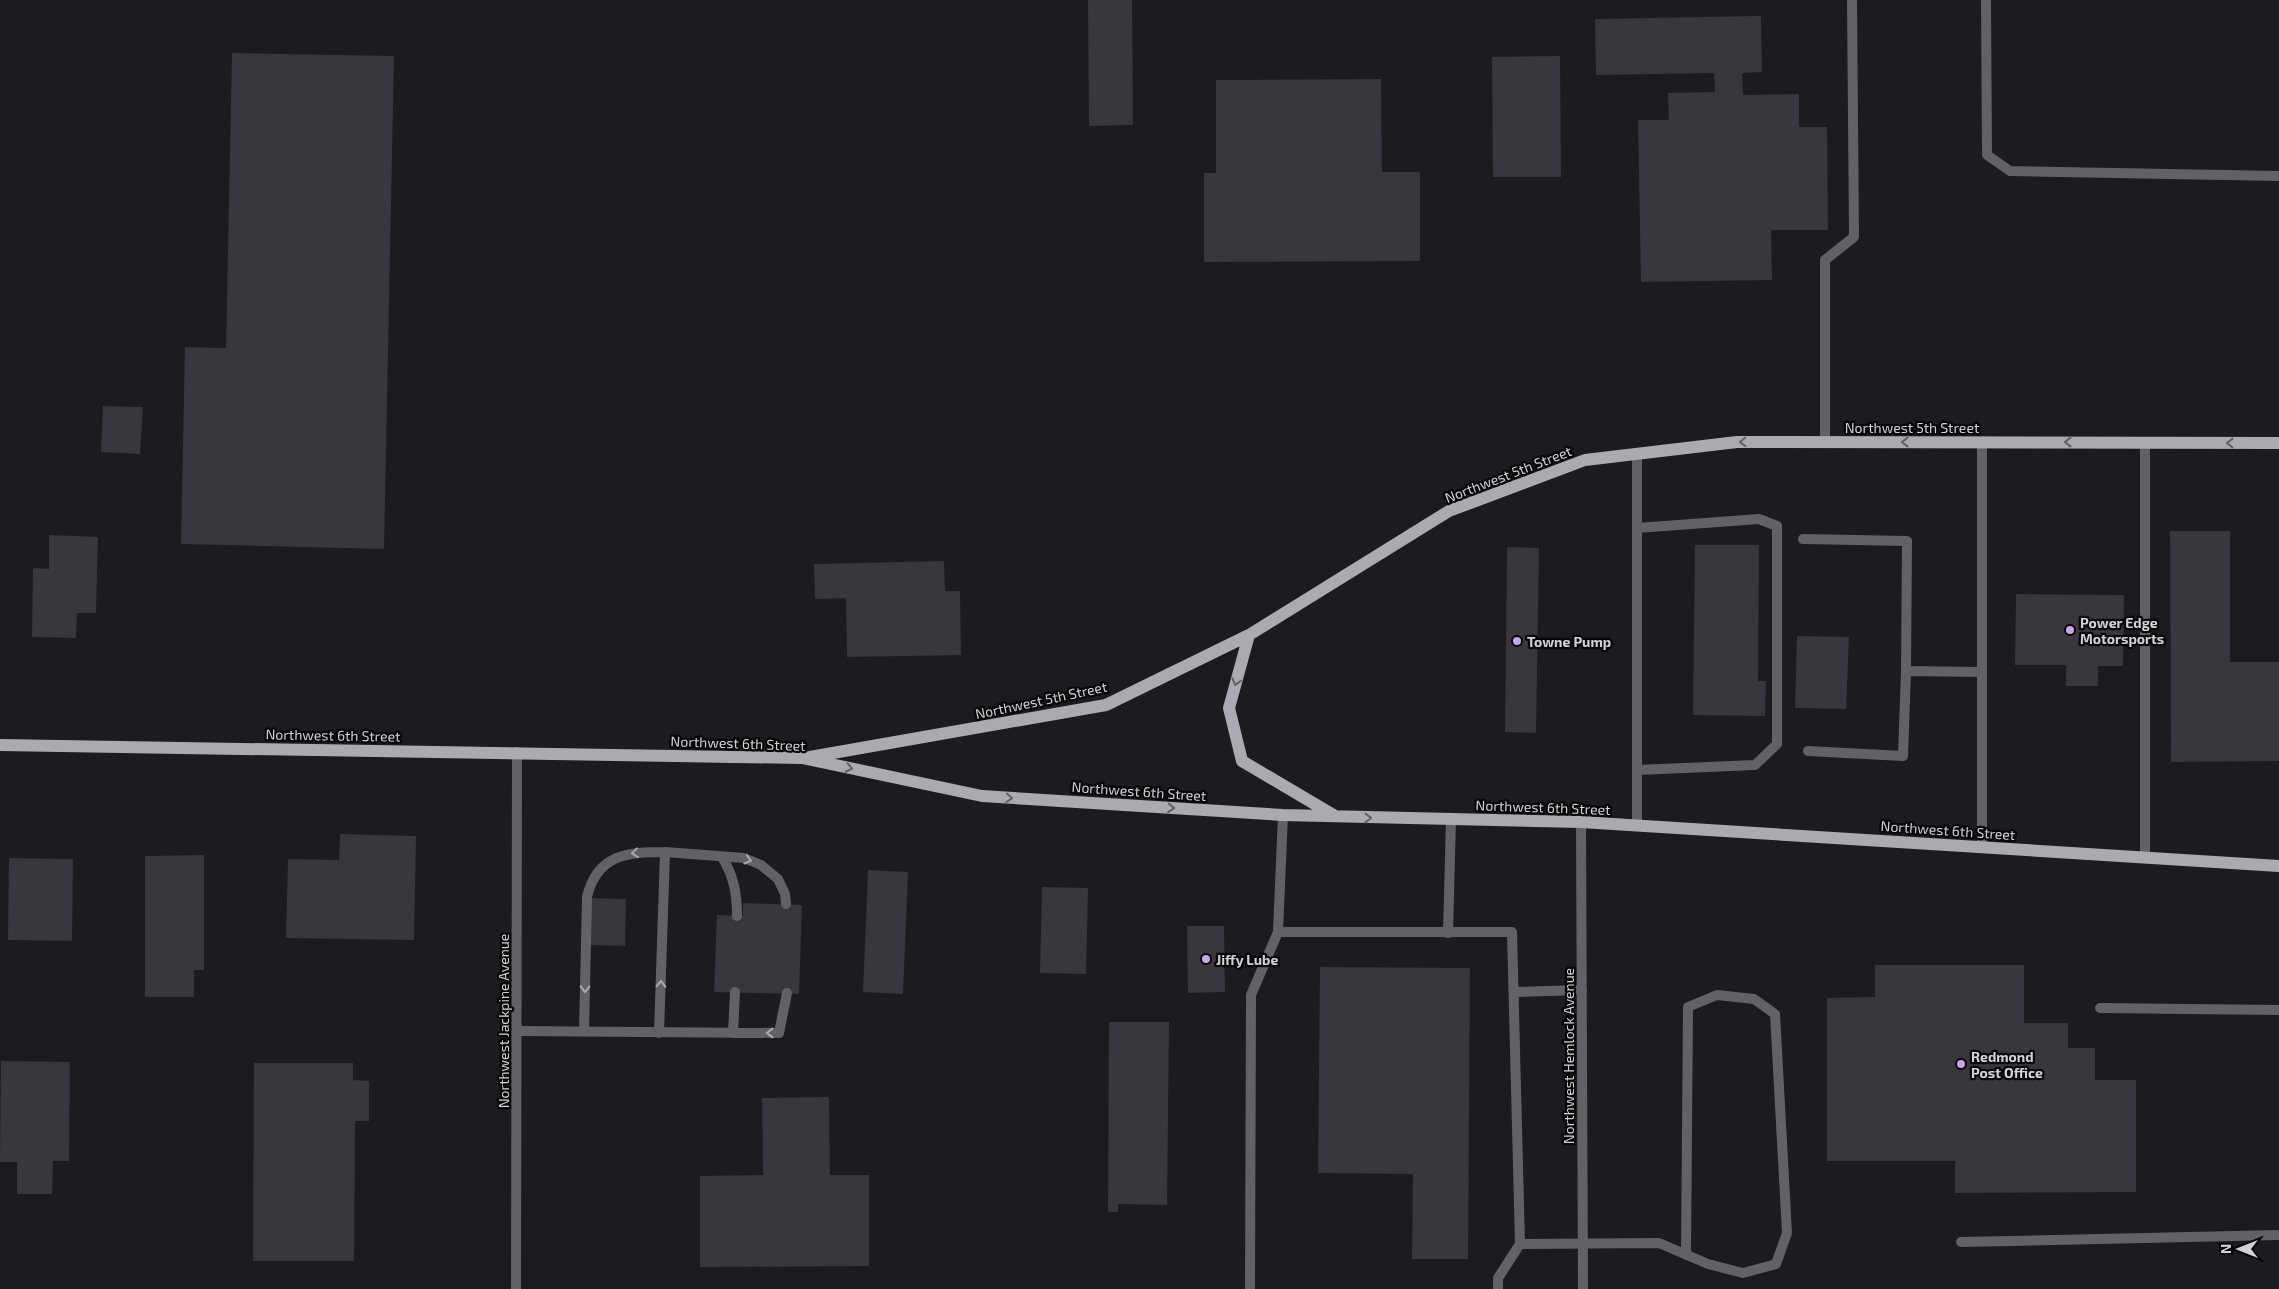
<svg xmlns="http://www.w3.org/2000/svg" width="2279" height="1289" viewBox="0 0 2279 1289" font-family="'Exo 2',sans-serif">
<style>
.building{fill:#39363d}
.lines{fill:none;stroke-linecap:round;stroke-linejoin:round}
.service{stroke:#636165;stroke-width:10}
.minor{stroke:#636165;stroke-width:10}
.primary{stroke:#aca9b0;stroke-width:12}
.oneway{stroke:#626064}
.oneway2{stroke:#acaaae}
.poi-dot{fill:#c8a6ef;stroke:#070608;stroke-width:2}
.labels{text-anchor:middle;dominant-baseline:central;stroke-width:4.5;stroke-linejoin:round;paint-order:stroke}
.street-label{font-size:14px;fill:#d3d1d5;stroke:#070608}
.poi-label{font-size:14px;font-weight:bold;fill:#d3d1d5;stroke:#070608;text-anchor:start}
</style>
<rect width="100%" height="100%" fill="#1d1a20"/>
<path class="building" d="M1088,0H1132L1133,125L1089,126Z
M1761,16L1762,72L1742,73L1743,95L1799,94V127H1827L1828,230H1771L1772,280L1641,282L1638,120H1669L1668,93L1715,92L1714,73L1596,75L1595,19Z
M232,53L394,56L384,549L181,544L185,347L226,348Z
M1560,56L1561,177H1493L1492,57Z
M1381,79L1382,172H1420V261L1204,262V173H1216V80Z
M103,406L143,407L140,454L101,452Z
M2170,531H2230V662H2279V761L2171,762Z
M49,535L98,537L96,613H77L76,638L32,637L33,568L49,569Z
M1695,545H1759L1758,681H1766L1765,716L1693,715Z
M1507,547L1539,548L1536,733L1505,732Z
M944,561L945,591H960L961,655L847,657L846,598L815,599L814,564Z
M2016,594L2124,595L2123,666H2098V686H2066V665H2015Z
M1797,636L1849,637L1846,709L1795,708Z
M340,834L416,836L414,940L286,938L288,859L339,860Z
M204,855V970H194V997H145V856Z
M9,858L73,859L72,941L8,940Z
M868,870L908,872L903,994L863,992Z
M1042,887L1088,888L1086,974L1040,973Z
M590,898L626,899L625,946L590,945Z
M743,903L802,905L799,994L714,992L717,915L743,916Z
M1187,926H1224L1225,992L1188,993Z
M1875,965H2024V1023H2068V1048H2095V1080H2136V1192L1955,1193V1161H1827V998L1875,997Z
M1320,967L1470,968L1468,1259H1412L1413,1174L1318,1173Z
M1109,1022H1169L1167,1205L1118,1204V1212H1108Z
M1,1061L70,1062L69,1161H53L52,1194H17V1162H0Z
M254,1063H353V1080L369,1081V1121H355L354,1261H253Z
M829,1097L830,1175H869V1266L700,1267V1176L763,1175L762,1098Z"/>
<g class="lines">
<path class="service" d="M1986,0L1987,155L2010,171L2279,176
M1825,442V260L1854,237L1852,0
M1982,442V847
M2145,442V857
M1803,539L1907,541L1906,671L1982,672
M1808,751L1903,756L1906,671
M1637,770L1755,765L1777,744V526L1759,519L1637,528
M1283,815L1278,932H1512L1520,1244L1659,1243L1708,1264L1743,1273L1776,1264L1787,1233L1775,1014L1754,999L1717,995L1688,1007L1686,1255
M1637,826V454
M665,852L744,858L761,865L778,879L785,894L786,904
M722,857C734,876 737,894 737,916
M1448,933L1451,819
M1514,992L1582,990
M2100,1008L2279,1010
M517,1031L779,1033L787,993
M584,1032L587,897C597,854 628,852 665,852L659,1033
M733,1033L735,992
M1961,1242L2279,1235
M1250,1289L1251,995L1278,932
M1498,1289V1278L1520,1244"/>
<path class="minor" d="M1581,822L1583,1289
M516,1289L517,752"/>
<path class="primary" d="M1249,635L1229,708L1242,761L1335,816
M0,745L802,758L982,796L1283,815L1581,822L2279,866
M810,757L1106,705L1249,635L1449,511L1585,460L1737,442L2279,443"/>
</g>
<defs><path id="oneway-chevron" d="M-2-3.5L2.5 0L-2 3.5" fill="none" stroke-width="1.6" stroke-linecap="round" stroke-linejoin="round" transform="scale(1.25)"/></defs>
<g class="oneway">
<use href="#oneway-chevron" transform="translate(1743 442) rotate(178)"/>
<use href="#oneway-chevron" transform="translate(1905 442) rotate(-180)"/>
<use href="#oneway-chevron" transform="translate(2068 442) rotate(-180)"/>
<use href="#oneway-chevron" transform="translate(2230 443) rotate(-180)"/>
<use href="#oneway-chevron" transform="translate(1236 682) rotate(106)"/>
<use href="#oneway-chevron" transform="translate(849 768) rotate(12)"/>
<use href="#oneway-chevron" transform="translate(1009 798) rotate(4)"/>
<use href="#oneway-chevron" transform="translate(1171 808) rotate(4)"/>
<use href="#oneway-chevron" transform="translate(1368 818) rotate(1)"/>
</g>
<g class="oneway2">
<use href="#oneway-chevron" transform="translate(635 853) rotate(173)"/>
<use href="#oneway-chevron" transform="translate(748 860) rotate(17)"/>
<use href="#oneway-chevron" transform="translate(661 984) rotate(-88)"/>
<use href="#oneway-chevron" transform="translate(585 989) rotate(91)"/>
<use href="#oneway-chevron" transform="translate(770 1033) rotate(180)"/>
</g>
<g class="poi-dot">
<circle cx="2070" cy="630" r="5"/>
<circle cx="1517" cy="641" r="5"/>
<circle cx="1206" cy="959" r="5"/>
<circle cx="1961" cy="1064" r="5"/>
</g>
<g class="labels">
<g class="street-label">
<text x="1912" y="427">Northwest 5th Street</text>
<text transform="translate(1508 474) rotate(-21)">Northwest 5th Street</text>
<text transform="translate(1041 700) rotate(-12)">Northwest 5th Street</text>
<text transform="translate(333 735) rotate(1)">Northwest 6th Street</text>
<text transform="translate(738 743) rotate(2)">Northwest 6th Street</text>
<text transform="translate(1139 791) rotate(4)">Northwest 6th Street</text>
<text transform="translate(1543 807) rotate(2)">Northwest 6th Street</text>
<text transform="translate(1948 830) rotate(4)">Northwest 6th Street</text>
<text transform="translate(503 1021) rotate(-90)">Northwest Jackpine Avenue</text>
<text transform="translate(1568 1056) rotate(-90)">Northwest Hemlock Avenue</text>
</g>
<g class="poi-label">
<text x="2080" y="622">Power Edge<tspan x="2080" dy="16">Motorsports</tspan></text>
<text x="1527" y="641">Towne Pump</text>
<text x="1216" y="959">Jiffy Lube</text>
<text x="1971" y="1056">Redmond<tspan x="1971" dy="16">Post Office</tspan></text>
</g>
</g>
<g transform="translate(2239 1249) rotate(270)" stroke="#070608" stroke-width="4" paint-order="stroke">
<path d="M0-4L9 19L0 12L-9 19Z" fill="#d3d1d5"/>
<text y="-8" font-size="14" font-weight="bold" text-anchor="middle" fill="#d3d1d5">N</text>
</g>
</svg>
